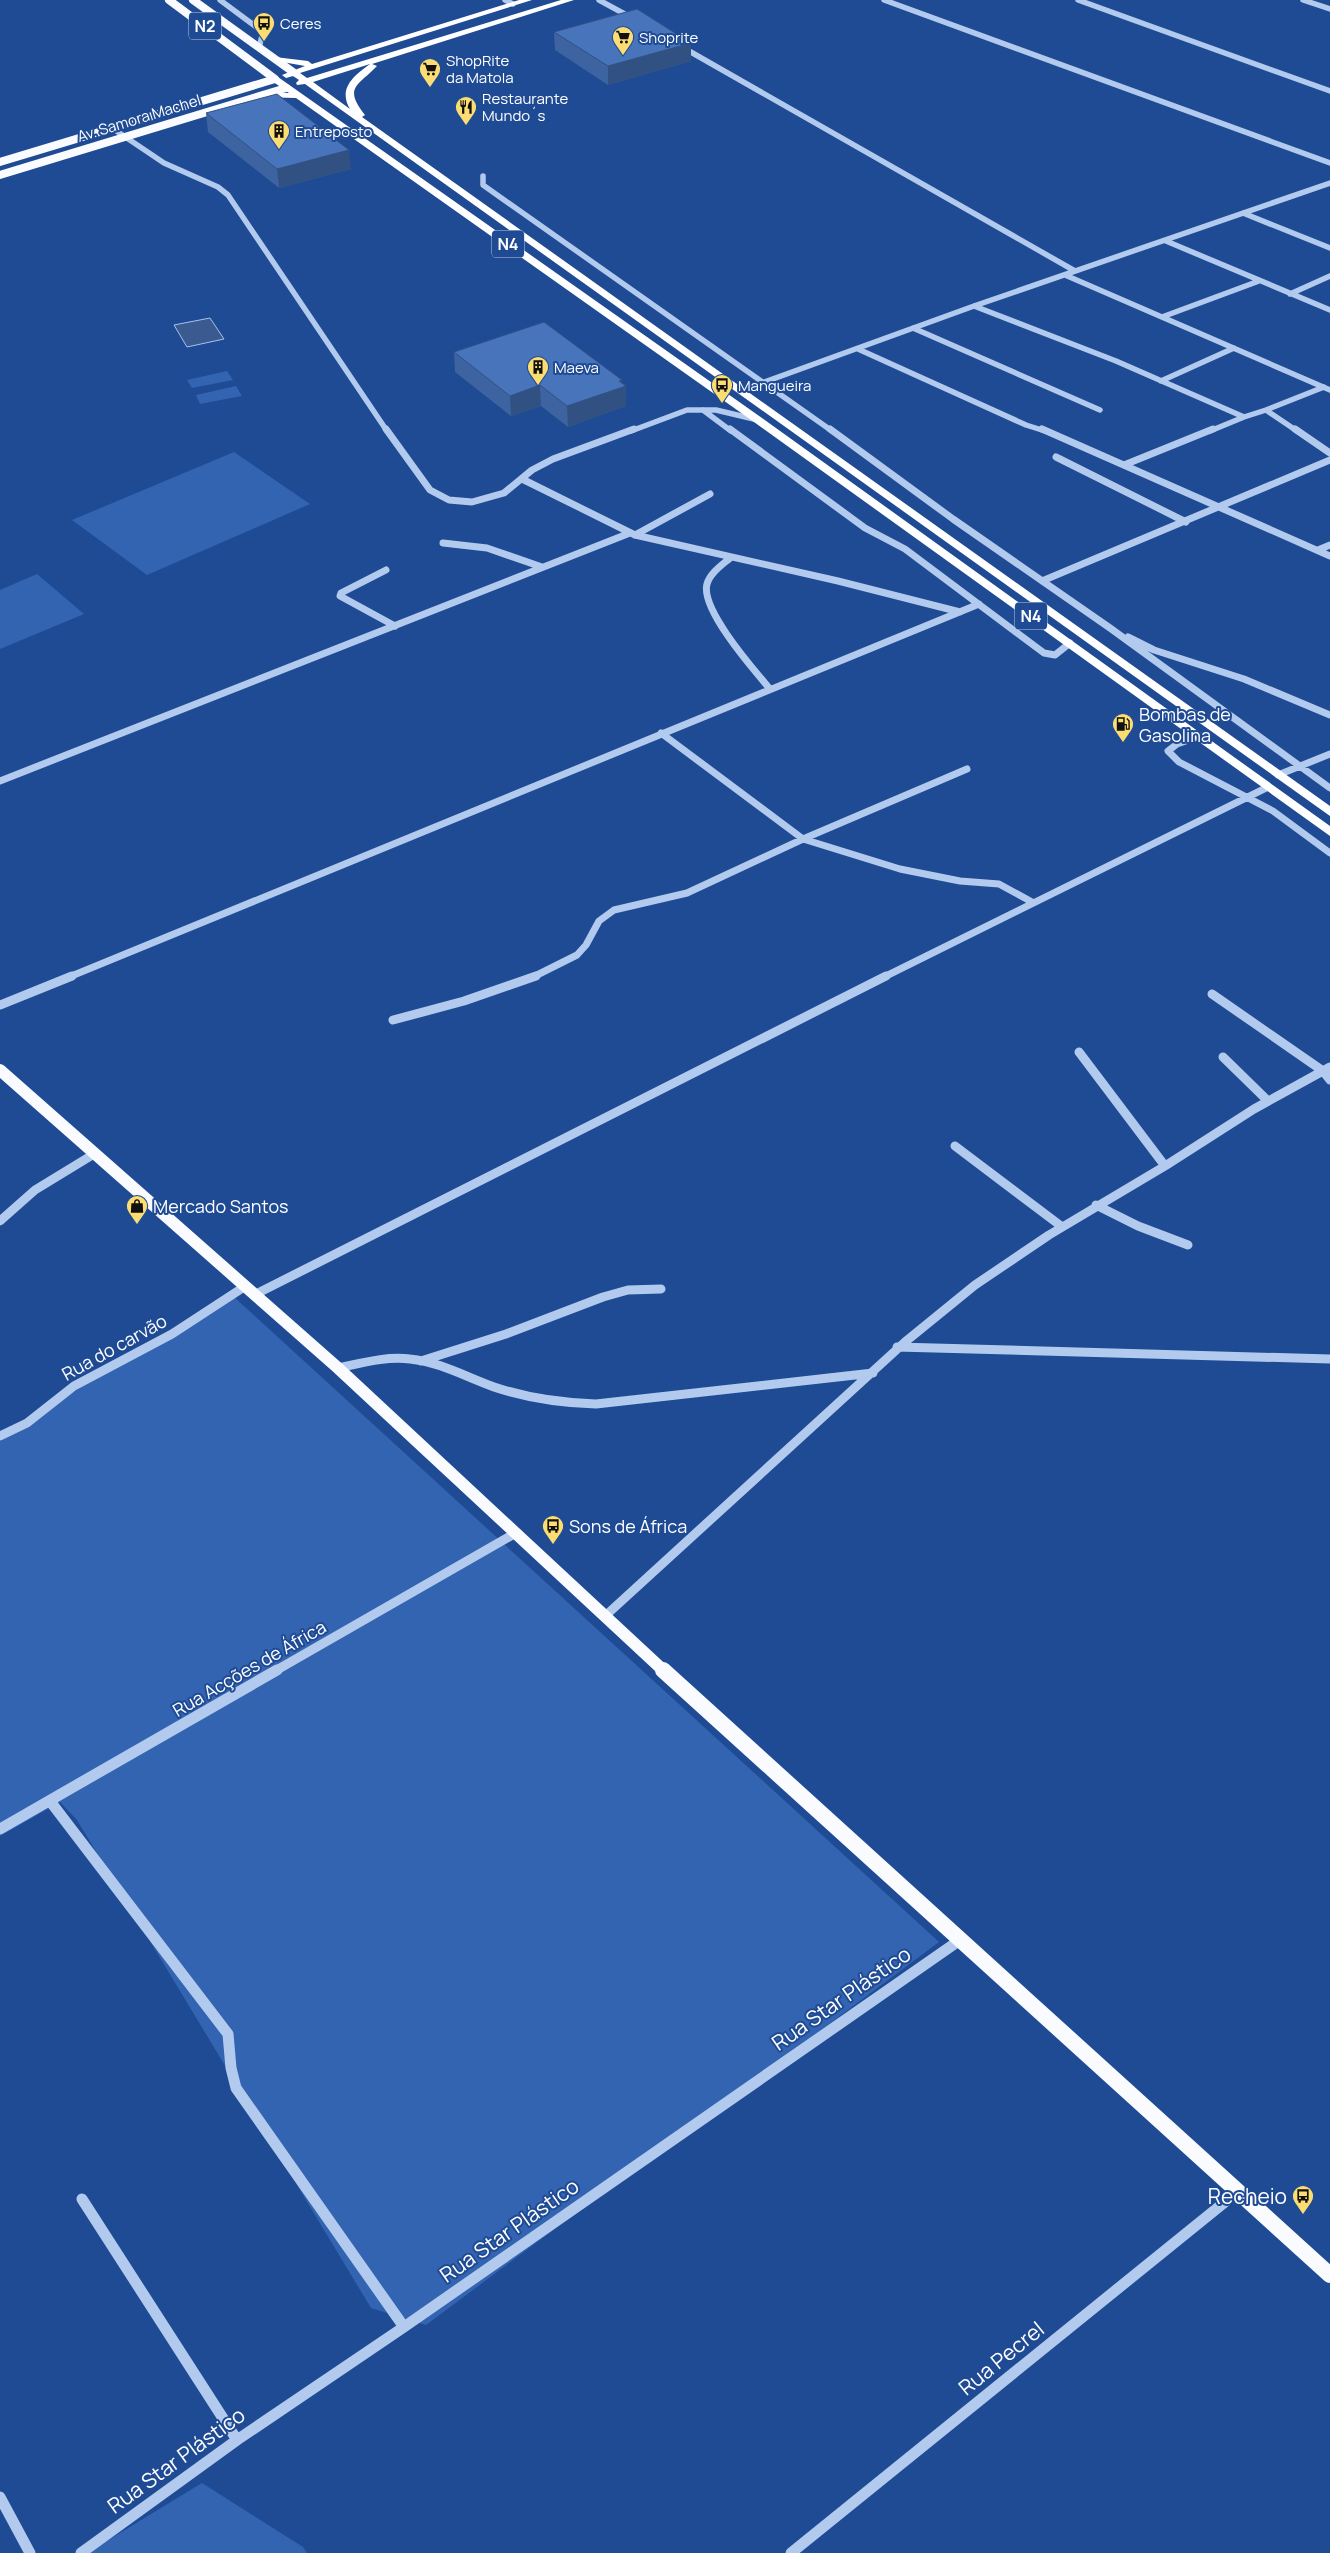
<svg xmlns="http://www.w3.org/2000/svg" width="1330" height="2553" viewBox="0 0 1330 2553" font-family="Manrope,sans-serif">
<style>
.green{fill:#3364b2}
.water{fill:#3a5a90;stroke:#a6c3f0}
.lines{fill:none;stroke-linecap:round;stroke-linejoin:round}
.minor-far3{stroke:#b2caee;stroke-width:5.5}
.minor-far2{stroke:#b2caee;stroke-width:7}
.minor-far1{stroke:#b2caee;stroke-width:9}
.minor{stroke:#b2caee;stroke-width:11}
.major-far2{stroke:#f9fbff;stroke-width:8}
.major-far1{stroke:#f9fbff;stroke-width:12}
.major{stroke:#f9fbff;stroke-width:16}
.highway{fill:#fff;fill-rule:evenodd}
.wall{fill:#3d64a1}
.shaded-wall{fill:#325183}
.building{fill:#4774bb;stroke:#325183}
.labels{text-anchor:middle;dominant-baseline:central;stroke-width:4;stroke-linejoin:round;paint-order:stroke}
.far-poi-label{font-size:15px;fill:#fff;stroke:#1f4b94;text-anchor:start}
.far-street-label{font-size:15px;fill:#fff;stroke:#1f4b94}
.shield{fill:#1f4b94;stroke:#bcc9df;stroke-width:1}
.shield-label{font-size:16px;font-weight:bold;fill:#fff}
.poi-label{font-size:18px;fill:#fff;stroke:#1f4b94;text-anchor:start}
.street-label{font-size:18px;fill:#fff;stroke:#1f4b94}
.near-street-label{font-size:21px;fill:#fff;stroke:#1f4b94}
.near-poi-label{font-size:21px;fill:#fff;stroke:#1f4b94;text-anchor:end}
</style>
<rect width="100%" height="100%" fill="#1f4b94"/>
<path class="green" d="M227,371L233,380L192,388L187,380Z
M236,386L242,396L200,404L196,395Z
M234,452L310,504L147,575L72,520Z
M37,574L84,614L0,649V590Z
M233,1296L939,1942L426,2325L371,2308L77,1820L60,1802L0,1836V1439L28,1424L81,1387Z
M202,2483L303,2547L307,2553H87Z"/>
<path class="water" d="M210,318L224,339L187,347L174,325Z"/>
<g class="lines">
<path class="minor-far3" d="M220,0L263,32L259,48
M505,0L513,4
M599,0L632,18
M884,0L1330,163
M1078,0L1330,91
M1303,0L1330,9
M682,47L1075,271
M112,128L164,163L218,187L228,195L387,431
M483,176V185L832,431
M1243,213L1330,248
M1166,241L1330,310
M1065,275L1330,390
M1290,294L1330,276
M974,306L1116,361L1244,417L1266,410L1297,431
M1162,317L1259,281
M913,328L1100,410
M858,349L1026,425L1045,431
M1161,381L1234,348
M762,383L974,306L1330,183
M703,410L731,431
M1266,410L1324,387
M631,431L687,410H716L758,420
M1210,431L1244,417"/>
<path class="minor-far2" d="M386,429L430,490L449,500L472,502L504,493L532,470L553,459L634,429
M730,429L865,528L905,549L1044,653L1055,655L1070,643
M830,429L953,519L1110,628L1330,788
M1042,429L1330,556
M1295,429L1330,453
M1056,457L1186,522
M1124,465L1213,429
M522,479L635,535L838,581L960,612
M635,535L710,494
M443,543L487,548L542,567
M1318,550L1330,545
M730,558C722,565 710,573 707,584C700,609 754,670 770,689
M386,570L341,593L340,596L395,626
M1042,581L1330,460
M1128,637L1154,650L1244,679L1330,715
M661,733L803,839L900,869L960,881L999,884L1032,902
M1200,736L1177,744L1168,751L1179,762L1273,811L1330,853
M1278,775L1330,754
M0,781L630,533
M69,977L979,604
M533,977L577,955L586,945L599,921L614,910L687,893L803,839L967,769
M884,977L1266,788"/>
<path class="minor-far1" d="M1212,994L1323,1071L1330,1080
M0,1005L72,976
M393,1020L464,1001L536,976
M1079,1052L1165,1166
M1223,1057L1268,1101
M955,1146L1061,1226
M1096,1205L1138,1226L1188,1245
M0,1221L35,1190L94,1154
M254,1295L886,976
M897,1347L1330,1359
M421,1361L506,1334L603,1297L628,1290L661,1289
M338,1368C362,1363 386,1356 410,1359C440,1362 466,1377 494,1387C527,1398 561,1403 596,1404L873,1373
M0,1436L27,1423L74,1386L172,1334L244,1287
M604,1617L905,1342L975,1285L1049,1235L1165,1166L1254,1109L1330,1067
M275,1671L514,1534"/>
<path class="minor" d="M50,1801L228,2034L231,2068L236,2088L404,2327
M0,1829L277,1670
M82,2199L237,2440
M0,2497L30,2553
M81,2553L237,2440L404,2327L960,1940
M791,2553L1236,2193"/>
<path class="major-far2" d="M169,0L275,79
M193,0L293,72
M0,162L275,79
M0,175L286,88"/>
<path class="major-far1" d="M0,1070L338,1368L664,1671"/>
<path class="major" d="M663,1670L1330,2275"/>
<path class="highway" d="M519,0H532L300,73L307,78L561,0H574L372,64L377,66C358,86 343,87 365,115L362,117L1330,806V816L305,84L297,85L296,83L299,80L293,76L286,78L282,75L305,66L271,60L275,57L308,61L312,64ZM370,64C353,76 338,89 350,109L313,82Z
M272,77H278L762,418L1330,826V836L754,422L296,98L258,97L257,95L261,92L289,93L272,81Z"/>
</g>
<path class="wall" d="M554,32L691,43V61L608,85L555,50Z
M206,113L351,169L279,188L208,132Z
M454,352L622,383L626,406L568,427L541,406L511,416L455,372Z"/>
<path class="shaded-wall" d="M691,43V61L608,85V66Z
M349,150L351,169L279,188L277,169Z
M622,380V387L626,386V406L568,427L567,406Z
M540,385L541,406L511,416L510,396Z"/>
<path class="building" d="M637,9L691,43L608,66L554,32Z
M277,94L349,150L277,169L206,113Z
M544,322L622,380L619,381L626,386L567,406L540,385L510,396L454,352Z"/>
<defs>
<g id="bus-pin" transform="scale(1.125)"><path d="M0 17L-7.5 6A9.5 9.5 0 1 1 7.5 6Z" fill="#fcdd72" stroke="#1f4b94"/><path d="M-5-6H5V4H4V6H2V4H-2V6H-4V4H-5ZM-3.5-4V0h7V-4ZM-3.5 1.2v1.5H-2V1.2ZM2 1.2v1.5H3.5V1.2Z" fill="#111"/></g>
<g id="supermarket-pin" transform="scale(1.125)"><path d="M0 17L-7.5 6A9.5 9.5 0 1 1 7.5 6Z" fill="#fcdd72" stroke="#1f4b94"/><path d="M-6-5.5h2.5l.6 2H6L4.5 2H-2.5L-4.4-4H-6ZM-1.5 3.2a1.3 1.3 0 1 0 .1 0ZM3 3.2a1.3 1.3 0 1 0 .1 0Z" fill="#111"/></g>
<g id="restaurant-pin" transform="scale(1.125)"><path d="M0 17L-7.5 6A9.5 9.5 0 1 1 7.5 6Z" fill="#fcdd72" stroke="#1f4b94"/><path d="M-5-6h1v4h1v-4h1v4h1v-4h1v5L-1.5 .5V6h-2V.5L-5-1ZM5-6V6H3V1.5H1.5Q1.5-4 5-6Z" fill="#111"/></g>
<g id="building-pin" transform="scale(1.125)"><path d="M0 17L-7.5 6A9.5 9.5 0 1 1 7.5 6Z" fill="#fcdd72" stroke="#1f4b94"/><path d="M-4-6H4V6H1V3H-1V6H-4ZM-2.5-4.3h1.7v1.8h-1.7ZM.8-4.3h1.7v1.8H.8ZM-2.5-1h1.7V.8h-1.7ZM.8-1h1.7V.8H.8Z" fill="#111"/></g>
<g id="fuel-pin" transform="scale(1.125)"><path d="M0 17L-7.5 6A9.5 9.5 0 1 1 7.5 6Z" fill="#fcdd72" stroke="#1f4b94"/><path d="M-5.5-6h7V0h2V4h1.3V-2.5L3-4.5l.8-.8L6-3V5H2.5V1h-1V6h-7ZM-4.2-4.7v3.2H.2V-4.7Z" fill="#111"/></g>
<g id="shop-pin" transform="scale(1.125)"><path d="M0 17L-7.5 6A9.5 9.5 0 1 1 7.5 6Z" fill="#fcdd72" stroke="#1f4b94"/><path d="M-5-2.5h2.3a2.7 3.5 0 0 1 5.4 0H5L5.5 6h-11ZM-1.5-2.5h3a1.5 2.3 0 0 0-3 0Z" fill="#111"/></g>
</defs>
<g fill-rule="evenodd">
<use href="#bus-pin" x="264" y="23"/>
<use href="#supermarket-pin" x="623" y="37"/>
<use href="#supermarket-pin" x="430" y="69"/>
<use href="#restaurant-pin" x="466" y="107"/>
<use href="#building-pin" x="279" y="131"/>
<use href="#building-pin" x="538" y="367"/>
<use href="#bus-pin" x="722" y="385"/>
<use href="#fuel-pin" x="1123" y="724"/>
<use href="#shop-pin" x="137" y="1206"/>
<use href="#bus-pin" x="553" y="1526"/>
<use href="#bus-pin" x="1303" y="2196"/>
</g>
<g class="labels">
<g class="far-poi-label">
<text x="280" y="23">Ceres</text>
<text x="639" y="37">Shoprite</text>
<text x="446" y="60">ShopRite<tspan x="446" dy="17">da Matola</tspan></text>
<text x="482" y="98">Restaurante<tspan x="482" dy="17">Mundo´s</tspan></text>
<text x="295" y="131">Entreposto</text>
<text x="554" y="367">Maeva</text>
<text x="738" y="385">Mangueira</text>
</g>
<g class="far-street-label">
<text transform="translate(139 118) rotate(-17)">Av. Samora Machel</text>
</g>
<g class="shield">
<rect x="189" y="12.5" width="32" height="27" rx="4"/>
<rect x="492" y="230.5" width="32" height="27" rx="4"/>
<rect x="1015" y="602.5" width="32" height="27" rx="4"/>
</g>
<g class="shield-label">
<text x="205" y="26">N2</text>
<text x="508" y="244">N4</text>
<text x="1031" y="616">N4</text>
</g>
<g class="poi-label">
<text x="1139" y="714">Bombas de<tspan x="1139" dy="21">Gasolina</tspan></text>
<text x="153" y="1206">Mercado Santos</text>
<text x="569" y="1526">Sons de África</text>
</g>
<g class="street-label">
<text transform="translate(114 1347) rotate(-29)">Rua do carvão</text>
<text transform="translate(249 1668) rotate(-30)">Rua Acções de África</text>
</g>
<g class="near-street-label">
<text transform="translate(841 1998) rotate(-35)">Rua Star Plástico</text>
<text transform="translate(509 2230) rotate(-35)">Rua Star Plástico</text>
<text transform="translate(1001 2358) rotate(-39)">Rua Pecrel</text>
<text transform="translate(176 2460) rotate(-36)">Rua Star Plástico</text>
</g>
<g class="near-poi-label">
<text x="1287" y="2196">Recheio</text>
</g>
</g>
</svg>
